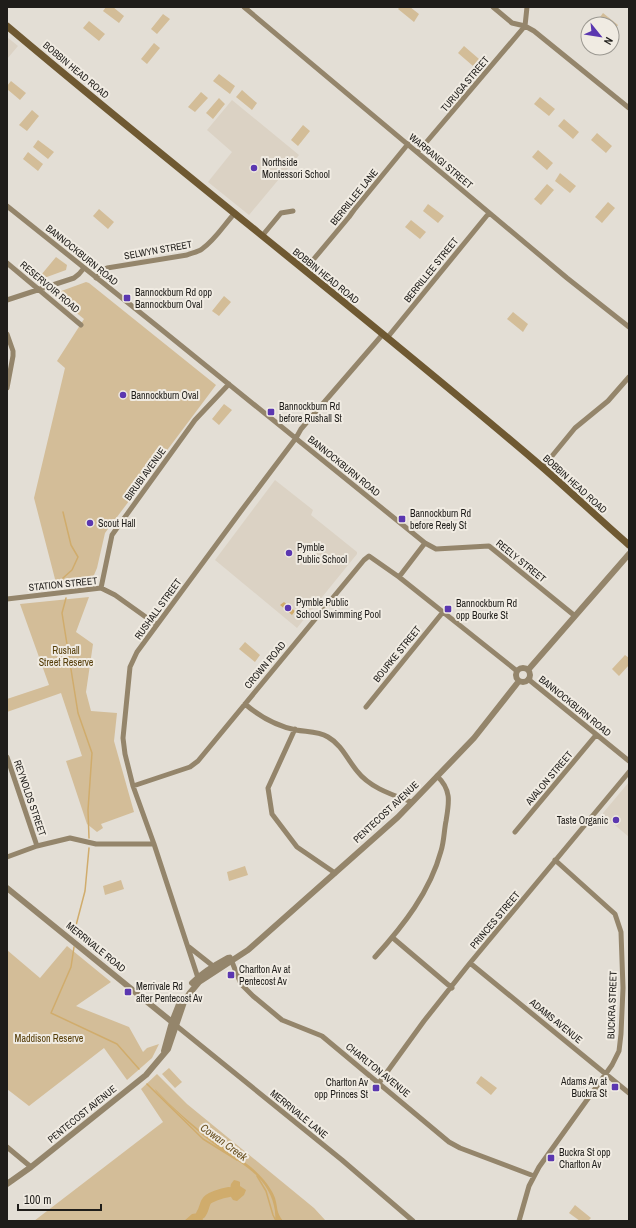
<svg xmlns="http://www.w3.org/2000/svg" width="636" height="1228" viewBox="0 0 636 1228" font-family="'Archivo Narrow',sans-serif">
<style>
.built{fill:#dbd2c4}
.green{fill:#d3bd98}
.water{fill:#d0ac6c}
.lines{fill:none;stroke-linecap:round;stroke-linejoin:round}
.stream{stroke:#d0ac6c;stroke-width:1.5}
.river{stroke:#d0ac6c;stroke-width:10}
.minor{stroke:#94856b;stroke-width:5}
.tertiary{stroke:#94856b;stroke-width:6}
.secondary{stroke:#6f5932;stroke-width:7}
.poi-dot{fill:#5b37b0;stroke:#f0ebe2;stroke-width:1.5}
.labels{text-anchor:middle;dominant-baseline:central;stroke-width:4;stroke-linejoin:round;paint-order:stroke}
.street-label{font-size:10px;fill:#1f1d1a;stroke:#f0ebe2}
.poi-label{font-size:10px;fill:#1f1d1a;stroke:#f0ebe2;text-anchor:start}
.park-label{font-size:10px;fill:#543c07;stroke:#f0ebe2}
.water-label{font-size:11px;font-style:italic;fill:#684f1f;stroke:#f0ebe2}
</style>
<rect width="100%" height="100%" fill="#e3ded5"/>
<path class="built" d="M7,37L18,46L7,59Z
M232,100L299,155L249,215L208,182L232,152L207,130Z
M275,480L313,510L311,515L357,552V554L297,628L215,560Z
M629,782V837L603,815V813Z"/>
<path class="green" d="M106,7H113L124,16L119,23L103,11Z
M400,7H410L419,14L414,22L398,9Z
M603,13L618,25L613,32L612,24H603L598,20Z
M163,14L170,19L157,34L151,29Z
M89,21L105,34L99,41L83,28Z
M154,43L160,48L147,64L141,59Z
M464,46L479,59L473,66L458,53Z
M219,74L235,86L230,94L213,81Z
M11,81L26,93L20,100L7,89V86Z
M242,90L257,103L252,110L236,97Z
M201,92L208,98L195,112L188,107Z
M540,97L555,109L549,116L534,104Z
M219,98L225,104L213,119L206,113Z
M32,110L39,116L27,131L19,125Z
M564,119L579,132L573,139L558,126Z
M303,125L310,131L298,146L291,140Z
M597,133L612,146L606,153L591,140Z
M38,140L54,152L48,159L33,147Z
M538,150L553,163L547,170L532,157Z
M28,152L43,164L38,171L23,159Z
M560,173L576,186L570,193L555,181Z
M547,184L554,190L541,205L534,199Z
M608,202L615,208L602,223L595,217Z
M428,204L444,216L438,223L423,211Z
M99,209L114,222L108,229L93,216Z
M411,220L426,232L420,239L405,227Z
M56,257L67,265L66,270L36,281Z
M86,282L89,283L216,385L105,533L97,568L94,575L88,580L60,584L55,579L34,498L65,368L57,361L84,319L53,294Z
M224,296L231,302L219,316L212,311Z
M513,312L528,324L523,332L507,319Z
M224,404L232,410L219,425L212,419Z
M89,597L76,632L93,644L86,692L91,711L117,713L114,741L134,812L101,824L103,828L97,832L87,824L66,761L82,756L61,693L7,712V699L49,685L20,604Z
M245,642L260,655L255,662L239,649Z
M625,655L629,658V665L619,676L612,669Z
M245,866L248,875L229,881L227,872Z
M121,880L124,889L105,895L103,886Z
M67,946L111,982L76,1006L129,1027L143,1052L147,1048L159,1044L152,1058L127,1080L104,1048L29,1106L7,1089V950L40,978Z
M169,1068L182,1082L175,1088L162,1074Z
M157,1074L187,1104L314,1208L326,1221H34L163,1122L141,1089Z
M481,1076L497,1088L491,1095L476,1083Z
M575,1205L591,1218L588,1221H580L569,1213Z"/>
<path class="water" d="M284,602L295,611L292,615L280,605Z
M155,1089C173,1108 192,1125 213,1140C230,1153 250,1163 264,1180C268,1185 273,1192 275,1198C278,1208 276,1212 283,1221H275C277,1206 269,1188 258,1177C247,1166 232,1157 219,1148C196,1131 175,1111 156,1091Z
M234,1180L238,1181L240,1182V1186L246,1190L244,1195L237,1201L233,1200L229,1194L231,1184Z
M198,1213L202,1215L203,1221H184L192,1214Z"/>
<g class="lines">
<path class="stream" d="M63,578L72,570L78,557L71,545L63,512
M66,598L62,613L78,713L92,753L88,810L89,838
M74,933L85,891L89,848
M74,947L71,967L51,1013L117,1044L139,1069
M147,1084L203,1139L237,1160
M257,1176L266,1191L273,1215L276,1221"/>
<path class="river" d="M201,1214C204,1210 204,1206 206,1202C208,1197 223,1193 229,1192"/>
<path class="minor" d="M244,7L567,278L629,327
M493,7L512,23L525,26L534,31L629,108
M525,26L527,7
M418,152L525,26
M7,206L157,326L425,543L436,549L489,546L575,616
M262,236L281,213L293,211
M313,260L349,217L354,210L408,144
M7,263L81,325
M96,278L104,269L107,268L187,255C192,253 198,252 202,249C215,240 224,225 234,214
M7,300L74,278L79,274L84,268
M7,334L13,351V356L7,388
M387,338L489,213
M543,467L575,428L608,401L629,377
M399,577L425,543
M101,588L112,535L195,420L229,384
M7,599L101,588L115,595L157,625
M528,679L629,761
M245,704C259,716 277,726 296,730C307,732 318,731 328,737C342,745 347,759 357,771C370,788 393,795 412,802
M366,707L443,612
M295,729L268,788L272,814L297,847L335,873
M7,757L37,846
M133,786L190,767L198,761L364,560L369,556L399,577L517,671
M515,832L596,735
M7,857L37,846L70,838L96,844H154
M393,938L452,988
M189,947L213,966
M230,957L241,984L253,996L282,1020L322,1036L449,1142L460,1148L534,1176
M375,957C403,926 430,892 441,851C444,842 444,831 446,821C449,803 452,790 437,776
M470,963L629,1093
M199,981L154,844L133,786L125,754L123,738L130,667L137,652L241,511L296,438L301,429L383,334
M173,1023L342,1160L413,1221
M379,1083L424,1021L470,963L629,772
M7,1147L31,1167
M519,1221L529,1186L539,1167L612,1065L619,1051L621,1034L623,988L621,932L615,914L555,860"/>
<path class="tertiary" d="M516 675a7 7 0 1 1 14 0a7 7 0 1 1-14 0Z
M528,670L629,554
M7,888L172,1022
M192,983C202,973 215,965 228,958
M164,1051L172,1022L181,999
M7,1184L31,1167L146,1075L168,1049L184,1002L189,994L199,982L248,950L398,817L474,738L519,681"/>
<path class="secondary" d="M7,26C183,175 366,316 541,466C571,492 599,519 629,545"/>
</g>
<g class="poi-dot">
<circle cx="254" cy="168" r="4"/>
<rect x="123" y="294" width="8" height="8" rx="2"/>
<circle cx="123" cy="395" r="4"/>
<rect x="267" y="408" width="8" height="8" rx="2"/>
<rect x="398" y="515" width="8" height="8" rx="2"/>
<circle cx="90" cy="523" r="4"/>
<circle cx="289" cy="553" r="4"/>
<circle cx="288" cy="608" r="4"/>
<rect x="444" y="605" width="8" height="8" rx="2"/>
<circle cx="616" cy="820" r="4"/>
<rect x="227" y="971" width="8" height="8" rx="2"/>
<rect x="124" y="988" width="8" height="8" rx="2"/>
<rect x="611" y="1083" width="8" height="8" rx="2"/>
<rect x="372" y="1084" width="8" height="8" rx="2"/>
<rect x="547" y="1154" width="8" height="8" rx="2"/>
</g>
<g class="labels">
<g class="street-label">
<text transform="translate(76 70) rotate(40)">BOBBIN HEAD ROAD</text>
<text transform="translate(465 84) rotate(-50)">TURUGA STREET</text>
<text transform="translate(441 161) rotate(40)">WARRANGI STREET</text>
<text transform="translate(354 197) rotate(-51)">BERRILLEE LANE</text>
<text transform="translate(158 250) rotate(-10)">SELWYN STREET</text>
<text transform="translate(82 255) rotate(39)">BANNOCKBURN ROAD</text>
<text transform="translate(431 270) rotate(-51)">BERRILLEE STREET</text>
<text transform="translate(326 276) rotate(39)">BOBBIN HEAD ROAD</text>
<text transform="translate(50 287) rotate(40)">RESERVOIR ROAD</text>
<text transform="translate(344 466) rotate(39)">BANNOCKBURN ROAD</text>
<text transform="translate(145 474) rotate(-54)">BIRUBI AVENUE</text>
<text transform="translate(575 484) rotate(42)">BOBBIN HEAD ROAD</text>
<text transform="translate(521 561) rotate(39)">REELY STREET</text>
<text transform="translate(63 584) rotate(-6)">STATION STREET</text>
<text transform="translate(158 609) rotate(-54)">RUSHALL STREET</text>
<text transform="translate(397 654) rotate(-51)">BOURKE STREET</text>
<text transform="translate(265 665) rotate(-50)">CROWN ROAD</text>
<text transform="translate(575 706) rotate(39)">BANNOCKBURN ROAD</text>
<text transform="translate(549 778) rotate(-50)">AVALON STREET</text>
<text transform="translate(30 798) rotate(71)">REYNOLDS STREET</text>
<text transform="translate(386 812) rotate(-43)">PENTECOST AVENUE</text>
<text transform="translate(495 920) rotate(-50)">PRINCES STREET</text>
<text transform="translate(96 947) rotate(39)">MERRIVALE ROAD</text>
<text transform="translate(612 1005) rotate(-88)">BUCKRA STREET</text>
<text transform="translate(556 1021) rotate(39)">ADAMS AVENUE</text>
<text transform="translate(378 1070) rotate(39)">CHARLTON AVENUE</text>
<text transform="translate(82 1114) rotate(-39)">PENTECOST AVENUE</text>
<text transform="translate(299 1114) rotate(39)">MERRIVALE LANE</text>
</g>
<g class="poi-label">
<text x="262" y="162">Northside<tspan x="262" dy="12">Montessori School</tspan></text>
<text x="135" y="292">Bannockburn Rd opp<tspan x="135" dy="12">Bannockburn Oval</tspan></text>
<text x="131" y="395">Bannockburn Oval</text>
<text x="279" y="406">Bannockburn Rd<tspan x="279" dy="12">before Rushall St</tspan></text>
<text x="410" y="513">Bannockburn Rd<tspan x="410" dy="12">before Reely St</tspan></text>
<text x="98" y="523">Scout Hall</text>
<text x="297" y="547">Pymble<tspan x="297" dy="12">Public School</tspan></text>
<text x="296" y="602">Pymble Public<tspan x="296" dy="12">School Swimming Pool</tspan></text>
<text x="456" y="603">Bannockburn Rd<tspan x="456" dy="12">opp Bourke St</tspan></text>
<text x="608" y="820" text-anchor="end">Taste Organic</text>
<text x="239" y="969">Charlton Av at<tspan x="239" dy="12">Pentecost Av</tspan></text>
<text x="136" y="986">Merrivale Rd<tspan x="136" dy="12">after Pentecost Av</tspan></text>
<text x="607" y="1081" text-anchor="end">Adams Av at<tspan x="607" dy="12">Buckra St</tspan></text>
<text x="368" y="1082" text-anchor="end">Charlton Av<tspan x="368" dy="12">opp Princes St</tspan></text>
<text x="559" y="1152">Buckra St opp<tspan x="559" dy="12">Charlton Av</tspan></text>
</g>
<g class="park-label">
<text x="66" y="650">Rushall<tspan x="66" dy="12">Street Reserve</tspan></text>
<text x="49" y="1038">Maddison Reserve</text>
</g>
<g class="water-label">
<text transform="translate(224 1142) rotate(36)">Cowan Creek</text>
</g>
</g>
<rect width="636" height="1228" fill="none" stroke="#1f1d1a" stroke-width="16"/>
<g transform="translate(600 36) rotate(120)"><circle r="19" fill="#f0ebe2" stroke="#9c9992"/>
<path d="M0-3L7 15L0 10L-7 15Z" fill="#5b37b0"/>
<text y="-6" font-size="11" font-weight="bold" text-anchor="middle" fill="#1f1d1a">N</text>
</g>
<path d="M18 1204v6h83v-6" fill="none" stroke="#1f1d1a" stroke-width="2"/>
<text x="24" y="1204" font-size="12" fill="#1f1d1a" stroke="#f0ebe2" stroke-width="3" paint-order="stroke">100 m</text>
</svg>
